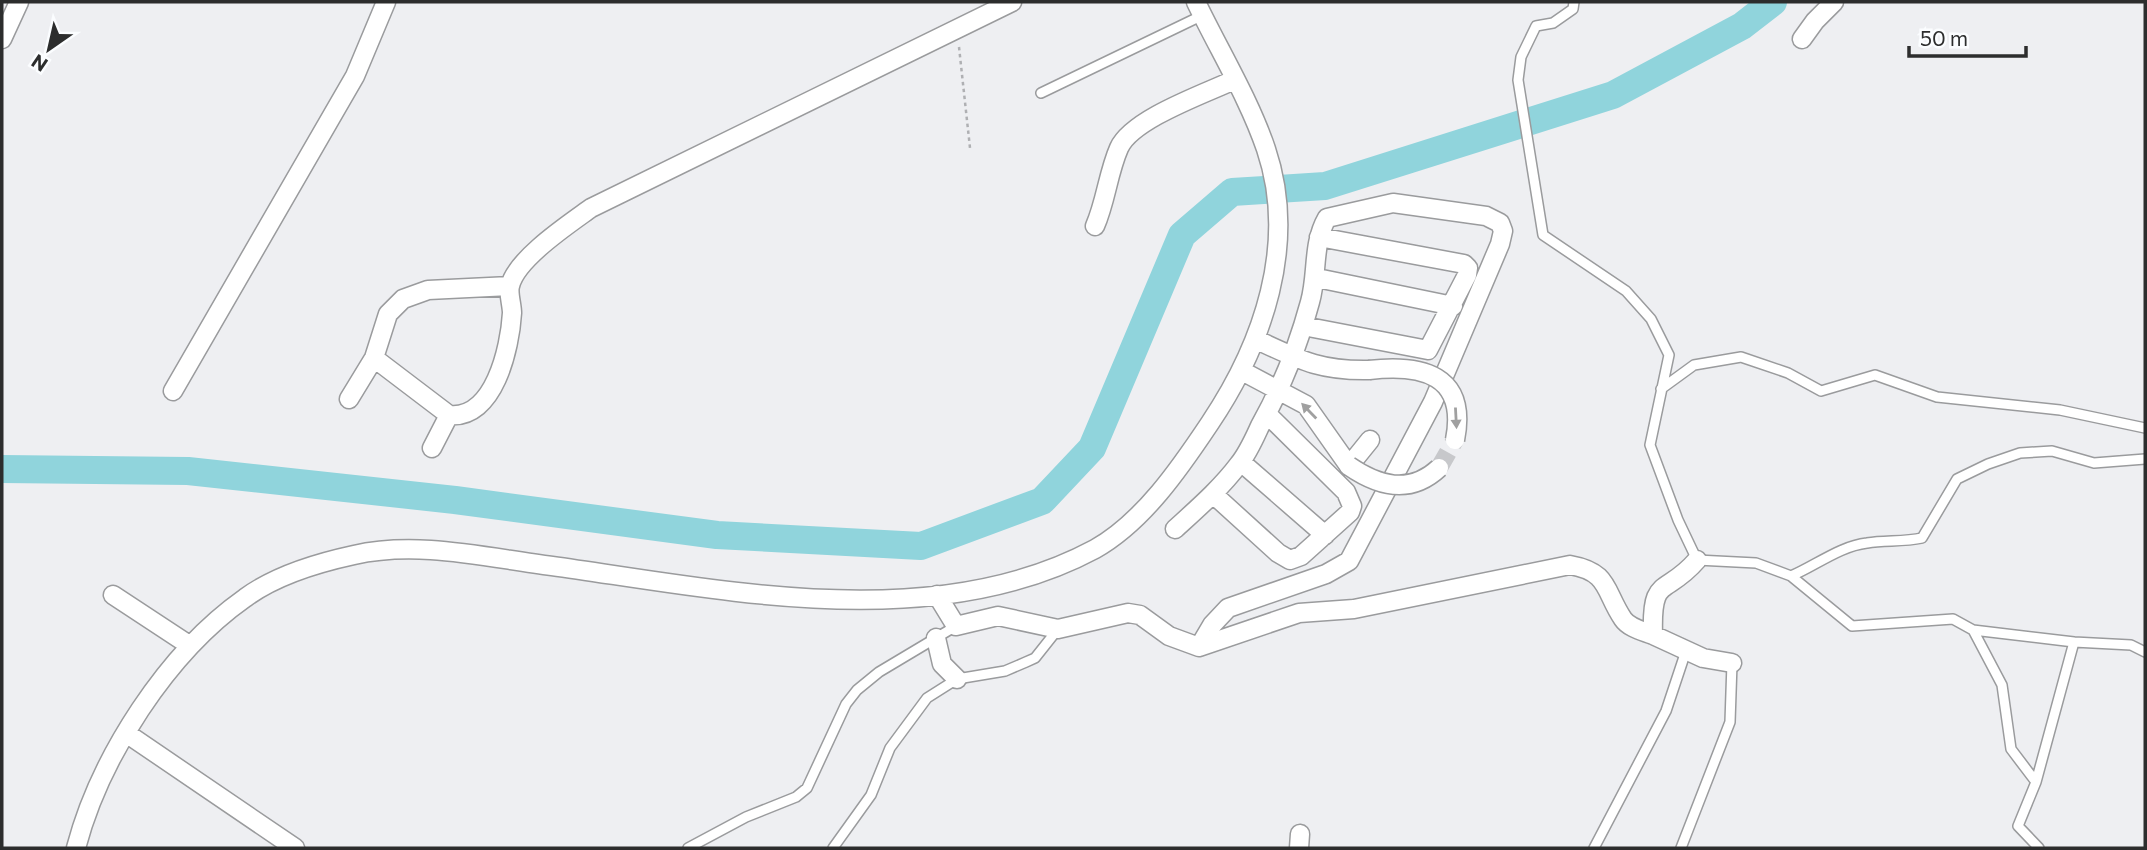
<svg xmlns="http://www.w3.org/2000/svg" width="2147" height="850" viewBox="0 0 2147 850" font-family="Commissioner,sans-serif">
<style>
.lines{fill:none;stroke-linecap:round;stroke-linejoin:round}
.river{stroke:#90d4dc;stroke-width:28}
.minor-tunnel{stroke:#c7c8cb;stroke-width:18;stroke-dasharray:18 9;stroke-linecap:butt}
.service-casing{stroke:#9a9b9d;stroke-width:12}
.minor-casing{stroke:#9a9b9d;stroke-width:21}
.path{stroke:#afb0b3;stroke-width:2.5;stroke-dasharray:3.5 3.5;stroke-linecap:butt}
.service{stroke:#fff;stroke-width:9}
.minor{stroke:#fff;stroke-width:18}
.minor-bridge-casing{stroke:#9a9b9d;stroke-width:21;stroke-linecap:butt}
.minor-bridge{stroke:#fff;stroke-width:18}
.oneway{fill:#a0a0a0}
</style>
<rect width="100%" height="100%" fill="#eeeff2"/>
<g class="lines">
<path class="river" d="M2,469L188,471L455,500L717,535L921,546L1042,501L1092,448L1182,235L1232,192L1325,186L1613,95L1742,26L1773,2"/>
<path class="minor-tunnel" d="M1439,468L1455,440"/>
<g class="service-casing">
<path id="service" d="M1574,2L1573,9L1553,23L1536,26L1521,57L1518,80L1543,235L1626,291L1651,319L1669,355L1650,445L1678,520L1697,560L1756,563L1791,576C1815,566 1840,546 1867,543C1885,540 1903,542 1922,538L1957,479L1988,464L2020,453L2052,451L2094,463L2145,459
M1041,93L1203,15
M1661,389L1694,365L1741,357L1788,373L1821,391L1875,375L1937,397L2060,410L2145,428
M1791,576L1852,626L1953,619L1973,630L2002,685L2011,749L2036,782L2074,642L2131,645L2145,652
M1973,630L2074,642
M2036,782L2018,826L2039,848
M688,848L746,817L796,797L807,788L846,704L857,690L879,672L956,626
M833,848L871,795L890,748L927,698L957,679L1005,671L1026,662L1035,658L1058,629
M1594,848L1666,711L1686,651
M1681,848L1730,722L1732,663"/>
</g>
<g class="minor-casing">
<path id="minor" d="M2,39L19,2
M1802,39L1815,21L1834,2
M1095,226C1106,201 1108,173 1119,148C1132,119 1204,94 1234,80
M1317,278L1453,306
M1303,326L1428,350L1467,275L1468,268L1464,264L1319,237
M1257,340C1300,360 1320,371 1369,370
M374,358L449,415C494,420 510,348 512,313C512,305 508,293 510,286C516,259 569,224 591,208L1012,2
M1242,371L1306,405L1349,466L1370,440
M173,391L355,76L386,2
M349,399L374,358L388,314L403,299L428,290L510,286
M432,448L449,415
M1241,462L1325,535
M1213,494L1278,553L1290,560L1301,556L1350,512L1352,506L1346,492L1267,414
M1175,529C1198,508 1221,488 1239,464C1248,453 1254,439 1260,426C1283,385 1298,346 1310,302C1318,274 1312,244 1327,218L1393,203L1486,216L1500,223L1503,231L1500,244L1433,402L1349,561L1326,574L1228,608L1212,625L1199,647
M113,595L189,645
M937,595L956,626L998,616L1058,629L1128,613L1140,615L1169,636L1199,647L1299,613L1354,609L1570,565C1610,572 1604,591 1623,619C1629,628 1643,631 1653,635C1651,574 1665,597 1697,560
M1653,635L1703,658L1732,663
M936,638L942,664L957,679
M126,733L295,848
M76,848C100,757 167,653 245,598C276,575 317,563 354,555C418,540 488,558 552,566C724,590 933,636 1095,549C1143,522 1180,468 1210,423C1263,344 1298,244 1266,149C1249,99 1219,50 1196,2
M1299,848L1300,834"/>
</g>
<path class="path" d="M959,47L970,148"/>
<use href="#service" class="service"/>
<use href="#minor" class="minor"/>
<g class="minor-bridge-casing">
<path id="minor-bridge" d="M1369,370C1421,364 1468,374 1455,440
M1349,466C1378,486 1410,495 1439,468"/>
</g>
<use href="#minor-bridge" class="minor-bridge"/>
</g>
<defs><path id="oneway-solid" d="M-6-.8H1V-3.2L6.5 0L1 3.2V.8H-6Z" transform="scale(1.75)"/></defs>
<g class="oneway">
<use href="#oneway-solid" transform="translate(1309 411) rotate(-134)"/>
<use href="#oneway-solid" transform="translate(1456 418) rotate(87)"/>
</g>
<rect width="2147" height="850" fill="none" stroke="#2c2d2d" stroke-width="7"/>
<g transform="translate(49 49) rotate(214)" stroke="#fbfdff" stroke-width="5" paint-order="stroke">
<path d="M0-5L12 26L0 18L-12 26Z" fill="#2c2d2d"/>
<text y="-10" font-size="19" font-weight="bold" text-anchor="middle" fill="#2c2d2d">N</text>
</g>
<path d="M1909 46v10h117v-10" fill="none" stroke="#2c2d2d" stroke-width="3.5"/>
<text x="1920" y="46" font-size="21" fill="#2c2d2d" stroke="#fbfdff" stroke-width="5" paint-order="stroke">50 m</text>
</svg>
